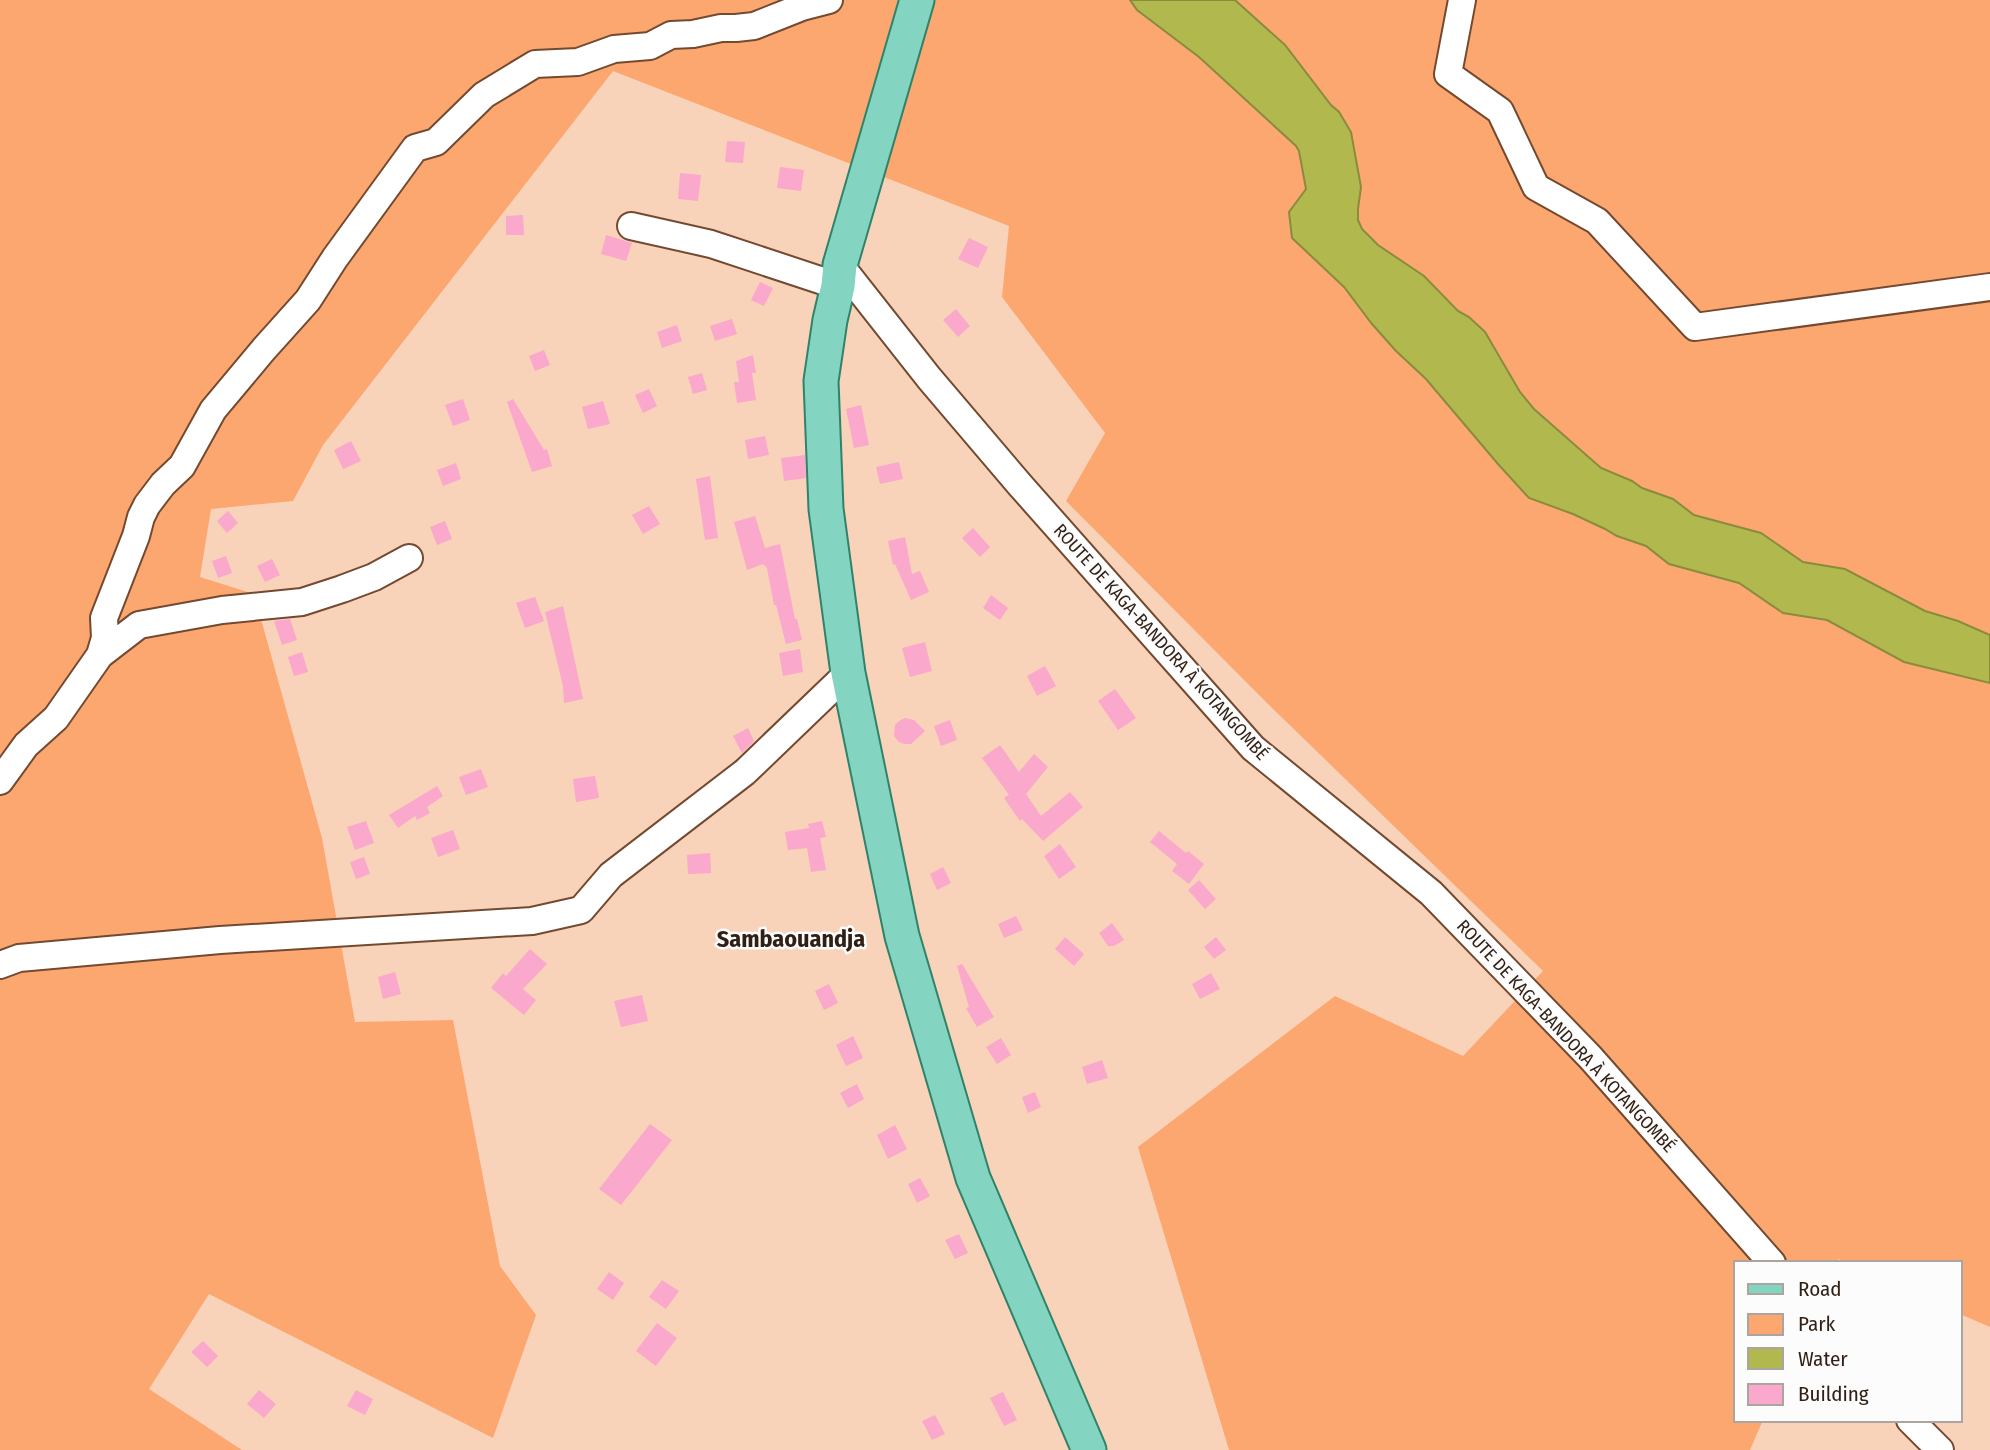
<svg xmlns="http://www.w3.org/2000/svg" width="1990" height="1450" viewBox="0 0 1990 1450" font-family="'Fira Sans Condensed',sans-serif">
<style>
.green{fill:#fda770}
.water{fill:#b1b94e;stroke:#8b8b3d;stroke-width:2}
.building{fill:#faa8cb}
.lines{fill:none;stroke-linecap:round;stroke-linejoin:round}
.minor-casing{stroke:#734a30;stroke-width:30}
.major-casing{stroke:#308269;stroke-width:37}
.minor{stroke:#fff;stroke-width:26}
.major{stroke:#83d4c1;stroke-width:33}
.labels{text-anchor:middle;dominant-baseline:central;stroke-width:5;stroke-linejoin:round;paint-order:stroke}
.street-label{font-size:18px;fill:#311f14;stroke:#fcfcfc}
.district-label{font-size:24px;font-weight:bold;fill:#311f14;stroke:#fcfcfc}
</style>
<rect width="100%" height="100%" fill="#f9d2ba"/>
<path class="green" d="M0,0H1130L1137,10L1199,57L1296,145L1299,151L1306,189L1289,212L1293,238L1344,287L1372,324L1396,351L1426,379L1498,464L1529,498L1573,514L1605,529L1617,536L1646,546L1669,564L1739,583L1783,613L1827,620L1904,662L1990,683V1327L1960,1314V1263H1847L1838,1259L1836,1263H1736V1420H1763L1750,1450H1229L1138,1147L1335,996L1463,1056L1543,971L1267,703L1066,501L1105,433L1002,297L1009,226L613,71L323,445L293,501L211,509L200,577L254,594L322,838L355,1022L453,1020L500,1266L536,1315L493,1438L209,1294L149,1389L242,1450H0Z
M1235,0H1990V635L1958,621L1925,611L1845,569L1803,562L1761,533L1694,515L1673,499L1642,488L1632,481L1601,468L1535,409L1520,392L1497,351L1469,317L1458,311L1424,276L1378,245L1362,229L1358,220V209L1361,187L1350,132L1339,112L1331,105L1285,45Z"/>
<path class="water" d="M1130,0H1235L1285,45L1331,105L1339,112L1351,132L1361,187L1358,209V220L1362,229L1378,245L1424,276L1458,311L1469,317L1485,332L1520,392L1534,409L1601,468L1632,481L1642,488L1673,499L1694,515L1761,533L1803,562L1845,569L1925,611L1958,621L1990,635V683L1904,662L1827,620L1783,613L1739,583L1669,564L1646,546L1617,536L1605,529L1573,514L1529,498L1498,464L1426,379L1396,351L1372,324L1344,287L1292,238L1289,212L1306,189L1299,151L1296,146L1199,57L1137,10Z"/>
<path class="building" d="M727,141L745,142L743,163L725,162Z
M780,167L804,170L801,191L777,188Z
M680,173L701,175L698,201L678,199Z
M523,215L524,235H506V216Z
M606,235L632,243L626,261L601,254Z
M969,238L988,247L978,268L958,259Z
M760,282L773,288L764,306L751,300Z
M956,309L970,326L958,337L943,320Z
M732,319L737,334L715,341L710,326Z
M677,325L682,341L662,348L657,332Z
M544,350L550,365L535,371L529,356Z
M753,355L756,373H752L756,400L737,403L734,382H739L736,361Z
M702,373L707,390L693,394L688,377Z
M649,389L657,406L643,413L635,395Z
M463,399L470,420L453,426L445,405Z
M513,399L544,450L547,449L552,466L532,472L507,402Z
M603,401L610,424L588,429L582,407Z
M861,405L869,445L854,448L846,409Z
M765,436L769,455L748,459L745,440Z
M351,441L361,461L343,469L334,450Z
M805,455L806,478L784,481L781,458Z
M899,462L903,479L880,484L876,467Z
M456,463L461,479L443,486L437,470Z
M710,476L718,538L705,540L696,479Z
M649,506L660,524L643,534L632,515Z
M228,511L238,523L227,533L217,521Z
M755,516L765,548L780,544L795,619H797L802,640L786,644L776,605H774L767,568L763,564L747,570L734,522Z
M445,521L452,539L437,545L430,527Z
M973,528L990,547L980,557L962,538Z
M905,537L912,574L920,571L929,592L911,600L895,564L893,565L888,541Z
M226,556L232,573L218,578L212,561Z
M272,559L280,575L265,582L257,566Z
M991,595L1008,608L1000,620L983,608Z
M535,597L544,621L525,628L516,603Z
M563,606L583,699L564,703L563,686L545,612Z
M290,619L297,640L282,645L274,621Z
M925,642L932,671L910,677L902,648Z
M800,649L803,672L783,676L779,653Z
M302,652L308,672L294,676L288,657Z
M1045,666L1056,686L1037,696L1027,676Z
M1115,689L1136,718L1118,730L1098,701Z
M905,718L914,720L925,731L911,744H904L899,742L894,736L895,725L899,721Z
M950,720L957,740L941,746L934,726Z
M748,728L754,741L742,753L733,736Z
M1000,745L1019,772L1034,754L1048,767L1026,794L1041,816L1070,792L1083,807L1043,841L1022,819L1020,821L1004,798L1009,795L982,758Z
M481,769L488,787L466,795L459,777Z
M595,776L599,798L576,802L573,779Z
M437,786L443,796L427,807L430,813L417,820L415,816L398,828L389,815Z
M366,821L374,843L355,850L347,827Z
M822,821L826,837L820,838L826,870L811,872L807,848L788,850L785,832L809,828L808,824Z
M453,830L460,849L438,857L431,838Z
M1159,831L1186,853L1188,851L1204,864L1189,884L1172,871L1177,864L1150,842Z
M1060,844L1076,867L1059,879L1044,856Z
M710,853L711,873L688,874L687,855Z
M364,857L370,874L356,879L350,862Z
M943,867L951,883L937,890L930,874Z
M1199,880L1216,899L1205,909L1188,890Z
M1016,916L1023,930L1004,938L998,924Z
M1112,923L1124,940L1114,946H1108L1099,933Z
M1065,937L1084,954L1074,966L1055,949Z
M1216,937L1226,950L1214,959L1204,947Z
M530,949L547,964L523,989L536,1000L524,1015L491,988L503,973L506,976Z
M962,964L994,1017L977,1027L966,1008L969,1007L957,966Z
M395,972L401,994L383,999L378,977Z
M1211,973L1220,989L1200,999L1192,984Z
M829,984L838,1003L824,1010L815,991Z
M642,995L648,1021L621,1027L614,1001Z
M853,1036L863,1058L846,1066L836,1045Z
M1001,1038L1011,1055L997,1064L986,1047Z
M1102,1060L1108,1078L1087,1084L1082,1067Z
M857,1084L864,1099L848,1108L840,1093Z
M1035,1092L1041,1107L1028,1113L1022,1097Z
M650,1124L672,1140L621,1205L599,1189Z
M895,1125L907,1149L888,1159L877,1135Z
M920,1178L930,1196L917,1203L908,1184Z
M959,1234L968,1253L955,1259L945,1240Z
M609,1272L624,1283L613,1300L597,1289Z
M662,1280L679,1291L666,1309L649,1297Z
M657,1323L677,1338L656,1366L636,1351Z
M203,1341L218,1356L207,1367L191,1352Z
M259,1390L276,1404L264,1418L247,1404Z
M356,1390L373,1399L365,1415L347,1406Z
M1003,1392L1017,1420L1004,1426L990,1398Z
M935,1415L945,1434L932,1440L922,1421Z"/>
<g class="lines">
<g class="minor-casing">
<path id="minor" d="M1462,0L1448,74L1500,111L1536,187L1597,221L1695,327L1990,287
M631,226L711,244L838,286
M840,265L929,378L1020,485L1253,748L1431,893L1590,1057L1772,1263
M100,655L105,638L104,618L136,536L141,517L147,505L163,484L182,466L213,410L264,349L308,300L335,258L415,148L436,142L484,95L535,64L578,62L614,49L650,46L671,35L693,34L721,28H736L754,26L802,7L829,0
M0,781L26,745L56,718L100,655L139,625L222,610L302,602L342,589L374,577L409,558
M0,965L19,958L220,940L532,921L581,910L611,875L745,772L848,673
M1910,1420L1940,1450"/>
</g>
<g class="major-casing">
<path id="major" d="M917,0L840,265L838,286L830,320L821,381L826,509L848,673L902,936L973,1178L1089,1450"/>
</g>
<use href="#minor" class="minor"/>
<use href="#major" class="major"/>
</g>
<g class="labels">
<g class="street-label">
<text transform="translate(1161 642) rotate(48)">ROUTE DE KAGA-BANDORA À KOTANGOMBÉ</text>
<text transform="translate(1566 1036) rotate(47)">ROUTE DE KAGA-BANDORA À KOTANGOMBÉ</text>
</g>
<g class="district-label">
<text x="791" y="939">Sambaouandja</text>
</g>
</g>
<rect x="1734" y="1261" width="228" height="161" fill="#fcfcfc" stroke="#aba49f" stroke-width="2"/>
<rect x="1748" y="1284" width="35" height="10" fill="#83d4c1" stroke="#aba49f" stroke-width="2"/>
<text x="1798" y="1296" font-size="21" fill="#311f14">Road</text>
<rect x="1748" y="1314" width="35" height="21" fill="#fda770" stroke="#aba49f" stroke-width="2"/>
<text x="1798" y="1331" font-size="21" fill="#311f14">Park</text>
<rect x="1748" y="1348" width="35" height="21" fill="#b1b94e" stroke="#aba49f" stroke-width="2"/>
<text x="1798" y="1366" font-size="21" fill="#311f14">Water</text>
<rect x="1748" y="1384" width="35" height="21" fill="#faa8cb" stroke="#aba49f" stroke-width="2"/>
<text x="1798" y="1401" font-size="21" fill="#311f14">Building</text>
</svg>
